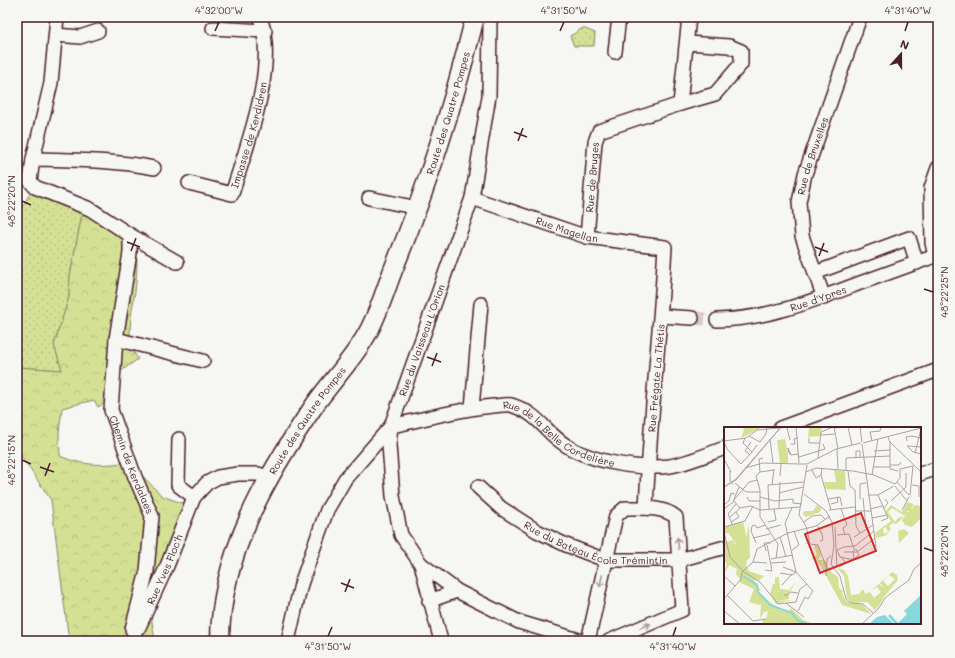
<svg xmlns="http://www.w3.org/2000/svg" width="955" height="658" viewBox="0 0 955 658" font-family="Mali,sans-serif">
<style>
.grass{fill:url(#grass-dots);stroke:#8f8060}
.forest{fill:url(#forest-crowns);stroke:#8f8060}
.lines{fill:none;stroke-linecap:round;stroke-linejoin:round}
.street-tunnel{stroke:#d4cbca;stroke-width:13;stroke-dasharray:13 6;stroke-linecap:butt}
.street-casing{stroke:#4a1f2b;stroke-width:16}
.secondary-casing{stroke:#4a1f2b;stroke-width:21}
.street{stroke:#f6f6f2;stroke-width:13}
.secondary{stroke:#f6f6f2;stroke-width:18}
.oneway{stroke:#a99598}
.ticks{fill:none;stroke:#4a1f2b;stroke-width:1.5}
.labels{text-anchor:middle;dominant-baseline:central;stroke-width:3;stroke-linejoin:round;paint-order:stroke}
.street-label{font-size:10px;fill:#4a1f2b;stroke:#f6f6f2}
.inset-river{fill:none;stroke:#86d8dd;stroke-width:2}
.inset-road{fill:none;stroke:#b1a0a2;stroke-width:1}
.view{fill:#d62828;fill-opacity:0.15;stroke:#d62828;stroke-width:2}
.inset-edge{fill:none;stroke:#4a1f2b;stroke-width:2}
.neatline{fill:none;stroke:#4a1f2b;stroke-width:1.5}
.ticks-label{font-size:10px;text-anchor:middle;fill:#4a1f2b}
</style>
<defs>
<pattern id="grass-dots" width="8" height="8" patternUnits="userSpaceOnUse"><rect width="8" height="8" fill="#d4e195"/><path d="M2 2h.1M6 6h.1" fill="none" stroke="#b8c181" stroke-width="1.8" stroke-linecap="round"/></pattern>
<pattern id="forest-crowns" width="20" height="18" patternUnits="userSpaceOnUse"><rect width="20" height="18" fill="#d4e195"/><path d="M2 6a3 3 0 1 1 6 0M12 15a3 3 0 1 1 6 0" fill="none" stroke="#b8c181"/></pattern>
</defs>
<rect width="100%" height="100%" fill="#f6f6f2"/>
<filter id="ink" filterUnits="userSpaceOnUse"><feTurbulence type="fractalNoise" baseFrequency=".025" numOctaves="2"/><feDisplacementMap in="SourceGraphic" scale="8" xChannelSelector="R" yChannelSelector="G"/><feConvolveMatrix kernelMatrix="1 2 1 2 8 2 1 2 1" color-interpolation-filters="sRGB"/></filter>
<g filter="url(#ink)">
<path class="grass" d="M583,28L595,33L594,46H574L570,36Z
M31,192L88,204L81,219L70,276L69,297L54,345L62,370L17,367V216Z"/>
<path class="forest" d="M88,204H97L136,231C136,248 138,264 136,281C135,304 122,338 138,359L118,373V395L98,407L94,400L62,408L59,433L60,456C82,466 105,466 129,462L162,496L193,507L150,609L155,641H69L51,500L17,450V367L62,370L54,345L69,297L70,276L81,219Z"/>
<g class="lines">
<path class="street-tunnel" d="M692,318L717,320"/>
<g class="street-casing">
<g id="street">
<path id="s1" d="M57,17L51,83L33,159L30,181L35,187L90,209L130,235V253L116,339L111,410L135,477L152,516L147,571L132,629L135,635"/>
<path d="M213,28L265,31"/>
<path d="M56,35L80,37L98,31"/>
<path d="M615,52L619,17"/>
<path d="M680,104L715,94L741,64V51L729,46L688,43"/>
<path d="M33,159C73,160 114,160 154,168"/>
<path id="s2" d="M189,183L232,194C247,144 278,68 260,17"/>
<path d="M369,198L418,208"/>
<path id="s3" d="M472,198L587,237L665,247C660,334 650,421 646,508"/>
<path d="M130,235L177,262"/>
<path id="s4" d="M587,237L595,142L599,131L680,104L689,17"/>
<path d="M935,256L932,243L931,188L938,168"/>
<path d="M815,273L909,238L917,263"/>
<path id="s5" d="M824,298L802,236L799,202L805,174L860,17"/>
<path d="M661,316L692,318"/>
<path id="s6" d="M717,320C769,319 815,300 863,282C888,273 913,264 938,255"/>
<path d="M116,339L203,361"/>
<path d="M472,408L481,304"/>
<path d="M780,428L938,370"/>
<path d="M179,439L178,485L194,497"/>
<path d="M920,474L938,468"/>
<path id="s7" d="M478,487L501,508L537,531L566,545L605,560H679L725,547"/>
<path d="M421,564L441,641"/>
<path d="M429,601L457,591"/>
<path id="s8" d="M139,627L167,566L194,497L207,483L218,477L238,474H258L268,477"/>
<path id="s9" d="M288,641L301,584L327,510L345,479L391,426L472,198L489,96L490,22L488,17"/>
<path id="s10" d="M582,641L519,622L457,591L421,564L401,535L393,496L389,445L391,426C425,419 458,409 493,406C498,406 505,404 511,405C540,414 544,432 567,446C592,462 641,470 670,466C688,463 708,454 725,448"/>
<path d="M588,641L616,516L625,508C641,508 662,506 676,517L682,610L609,641"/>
</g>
</g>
<g class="secondary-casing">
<g id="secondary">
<path id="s11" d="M220,641C220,555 267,475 314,406C330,383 354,358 367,334C379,313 386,287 395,265C429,183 454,102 475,17"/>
</g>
</g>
<use href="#street" class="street"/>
<use href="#secondary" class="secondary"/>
</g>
<defs><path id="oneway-shaft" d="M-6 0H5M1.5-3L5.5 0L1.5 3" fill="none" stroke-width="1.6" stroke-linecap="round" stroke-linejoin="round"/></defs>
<g class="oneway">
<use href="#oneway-shaft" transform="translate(678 543) rotate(-95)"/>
<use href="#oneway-shaft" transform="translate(601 581) rotate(102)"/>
<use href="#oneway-shaft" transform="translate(645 626) rotate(-23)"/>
</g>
</g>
<path class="ticks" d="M215,31L219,22M560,31L564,22M905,31L908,22M514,132L527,137M518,141L523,128M22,201L31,205M127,242L140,247M815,247L828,252M131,251L136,238M819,256L824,243M924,289L933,292M427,357L441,362M432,366L437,353M22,460L31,464M40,467L54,472M45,476L50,463M924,548L933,551M341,583L354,588M345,592L350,579M328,636L332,627M673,636L676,627"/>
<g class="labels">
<g class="street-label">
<text stroke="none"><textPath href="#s11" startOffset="582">Route des Quatre Pompes</textPath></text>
<text stroke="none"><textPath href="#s2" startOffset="106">Impasse de Kerdidren</textPath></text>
<text stroke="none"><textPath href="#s5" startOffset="148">Rue de Bruxelles</textPath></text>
<text stroke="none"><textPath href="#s4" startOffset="60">Rue de Bruges</textPath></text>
<text stroke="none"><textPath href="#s3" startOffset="100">Rue Magellan</textPath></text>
<text stroke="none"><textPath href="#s6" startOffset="104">Rue d'Ypres</textPath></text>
<text stroke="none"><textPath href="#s9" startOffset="334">Rue du Vaisseau L'Orion</textPath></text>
<text transform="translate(656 378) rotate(-85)">Rue Frégate La Thétis</text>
<text stroke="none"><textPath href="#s11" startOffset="241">Route des Quatre Pompes</textPath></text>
<text stroke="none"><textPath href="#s10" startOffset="504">Rue de la Belle Cordelière</textPath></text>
<text stroke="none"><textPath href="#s1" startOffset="516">Chemin de Kerdalaes</textPath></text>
<text stroke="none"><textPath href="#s7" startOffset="135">Rue du Bateau École Trémintin</textPath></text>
<text stroke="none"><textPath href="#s8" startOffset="63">Rue Yves Floc'h</textPath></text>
</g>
</g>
<g transform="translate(724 427)">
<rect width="197" height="197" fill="#f6f6f2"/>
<path d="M85,0H98L97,9L84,10ZM183,75L190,77L186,84H182L185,85L181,89L168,81L164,85L171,95L175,90L178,92L177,89L180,90L172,97L169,96L165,99L167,102L171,98L164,105L162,100L159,102L160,107L164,105L163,108L152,111L151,106L167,94L161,85L167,78L178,85ZM93,78L97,81L96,85L82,90L79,87L80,84H89ZM191,78L197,79V91L188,100L181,98L178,93ZM180,102L185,106L175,116L174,104ZM168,145L173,148L174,153L160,170L150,173L135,167L139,162L141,167L146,165L150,171L157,165L153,160L146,164L155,157L160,161L156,156L164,148L159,154L164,159L171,152L165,148ZM50,164L65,166V172L53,174ZM47,183L64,190L69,197H38L39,192H42L44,184Z" fill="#d4e195"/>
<path d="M25,97L26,131L23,133L22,138L25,144L40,149L36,153H30L36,163L34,165L52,180L65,184L67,181L79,193L90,197H69L64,190L47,183L40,185L36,192L37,177L35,178L25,175L30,162L15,155L16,152L12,147L13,142L5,138L2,144L0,143L3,137L0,134V98L6,105L1,107L2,115L9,113L11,117L22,112ZM90,118H94L97,128L94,133H101L107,145L114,150L115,161L120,165L118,166L122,174L139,178L147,187L118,178L95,136L87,131L93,128ZM113,141L120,143L124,149L127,168L135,167L150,173L160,170L155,179L151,183L143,175L128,176L123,171L120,149ZM51,150H55L56,162L65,163L72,155L65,166L50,164L53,174L68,173L52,177L46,167L49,157H51Z" fill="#d4e195"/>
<path d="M61,12L64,27V36H56L53,13Z" fill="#d4e195"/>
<path d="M18,0H38L17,11L20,3ZM110,43L121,44L122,63L102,62L100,55H112ZM19,94L23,113L20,120L15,121L0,100Z" fill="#d4e195"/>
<path d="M197,168V197H171L164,189L166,187L174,196L183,187L180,184ZM161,188L170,197H145L153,190Z" fill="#86d8dd"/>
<path class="inset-river" d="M19,149L33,158L34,165L46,178L68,186L73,193L82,197"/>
<path class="inset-road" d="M72,0L75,36M110,0L114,22M124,0L128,18M136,0L138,15M63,1L66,13M110,1L123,0M97,8L111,7M25,9L36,15L42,7L43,0M164,10L166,15L197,45M21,11L19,16L28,25L33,18M85,11V16H96M46,12L49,36M0,14L22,11L33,3L67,0M0,14L3,22L17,37L28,25M148,14L146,5L156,4L157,0M183,14L182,10L188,9L197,11M166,15V42L174,44M139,16L197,1M67,17H71L70,12L74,11M138,17L152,120M183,19L189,25L197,27M183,19L197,20M113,22L114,42M150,24L166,23M191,26L197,2M26,28L21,24L27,15M67,28L65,26L64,21L67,28L75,27M75,30L101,22L99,17M132,30V24H136V30M94,31L97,5L109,0M0,32L7,45M76,37H83L112,22L137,16M83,38L75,88L82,99L86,117L94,118L103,142M166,38H175L177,35M149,40H166M21,41L39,36L76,37M98,41L97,48L107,83M88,43L92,51L97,48M122,43V31L166,29M6,44V54L9,57M124,44L126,59L131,63L132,99L136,106M36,45L32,49L36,63V90L54,117L52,131M36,45L35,32L39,31M36,45L50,43M82,45L92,41L129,44L150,48L171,57L176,51V42L189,39M148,48L154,12M56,49L57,37M173,55L185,68M11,56L22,65H36M48,58L50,42M188,58L195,59V70M171,59L183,74M0,60L12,52L57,0M0,60L12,53L57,0M55,66L79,60M80,67L102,84L108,95L110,119L107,137L116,149L122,172L127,176L139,177L149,186M144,68H154L170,59M154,68L164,91L157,94M186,68L189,39M23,70L25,74H36M36,70L51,74L69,72V76L78,77M139,71L142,101M104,72L116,70L118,79M136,72V57L142,56M10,73L25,55L33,53M10,74L16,81L27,79L36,83M167,74L182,60V46M1,77L5,74L7,66L11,67M107,77L114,75L113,70M55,81L56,55M0,82L9,75L15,60M45,82L44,58L80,55M117,82L123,98L119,101L121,108M146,82L158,79M159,82L164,76L161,72M36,83L76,80M105,83L131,80M178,83L185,70M131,84H147M5,91L16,81M148,91L163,88M7,95L15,90L12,85M44,95L52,93L50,82M80,95L88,89L97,88L101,92M8,97L4,87L12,77M93,98L98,107L99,113L96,114M0,100L21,94L29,79M111,100L113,141M42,102L57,98M0,105L6,130L20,145L36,155L54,177L72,175L76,162L83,157M113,108L125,107L130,122M56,110L62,130M130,110L149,98M29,111L46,107M32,116L27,104L28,99L31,98L33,101L41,98M68,123L75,118L70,104M42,124L40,116H47M120,125H133L151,111M47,132L69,128M130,132L129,124L132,122L135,128L131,131L130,132H125L116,130L113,123L120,120L131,119L150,104M29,135L43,136M47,136L62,135M59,140L72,145L61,96L68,81M115,140L122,136L118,131M41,143L48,144L43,118M56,146L68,148L72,145L89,164L84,172L81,170L74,184M0,149L11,159M102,149L103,132L107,129M58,158L68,147M61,167V169L67,165L74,166M3,168L29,194M0,172L17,152L18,145L29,135L33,122L64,106L92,99L106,89M62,176L80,190M0,184L16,197M29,194L42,192M138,197L155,181L161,171L185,153L190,142L197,136"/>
<path class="view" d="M137,86L152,124L96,146L81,107Z"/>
<rect width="197" height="197" class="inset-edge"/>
</g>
<rect width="955" height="658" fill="none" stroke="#f6f6f2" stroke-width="44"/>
<g transform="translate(901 54) rotate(21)" stroke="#f6f6f2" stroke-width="3" paint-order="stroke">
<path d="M0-3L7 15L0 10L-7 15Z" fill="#4a1f2b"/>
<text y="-6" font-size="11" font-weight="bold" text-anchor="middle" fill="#4a1f2b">N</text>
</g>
<rect x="22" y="22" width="911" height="614" class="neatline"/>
<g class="ticks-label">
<text x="219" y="14">4°32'00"W</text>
<text x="564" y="14">4°31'50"W</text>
<text x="908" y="14">4°31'40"W</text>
<text transform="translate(11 201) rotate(-90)" y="4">48°22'20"N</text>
<text transform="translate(944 292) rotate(-90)" y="4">48°22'25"N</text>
<text transform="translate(11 460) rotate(-90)" y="4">48°22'15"N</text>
<text transform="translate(944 551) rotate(-90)" y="4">48°22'20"N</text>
<text x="328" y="650">4°31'50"W</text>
<text x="673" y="650">4°31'40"W</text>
</g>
</svg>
